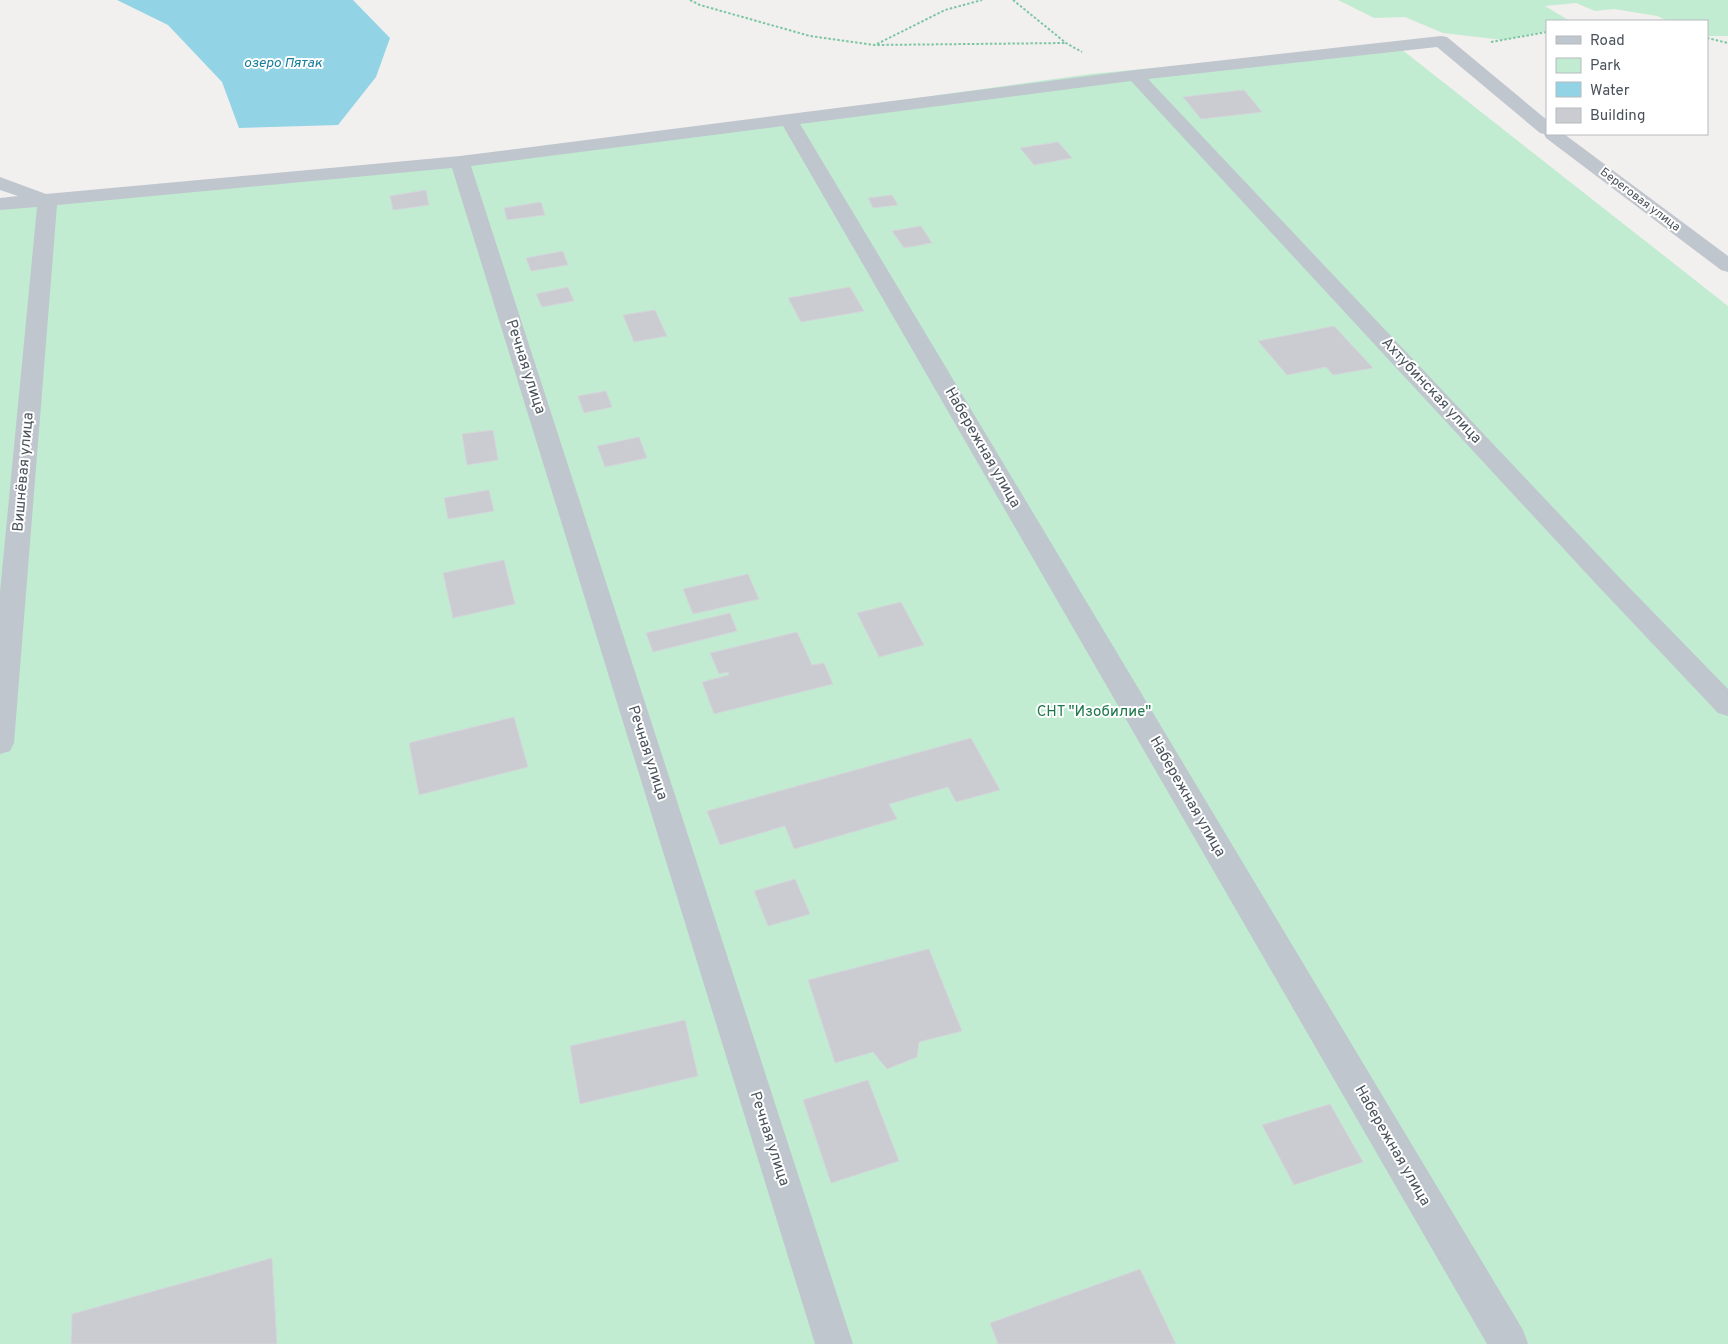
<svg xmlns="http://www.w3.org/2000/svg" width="1728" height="1344" viewBox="0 0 1728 1344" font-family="Overpass,sans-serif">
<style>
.green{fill:#c1ecd2}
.water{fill:#92d4e5}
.building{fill:#caccd1;stroke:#d4d6da}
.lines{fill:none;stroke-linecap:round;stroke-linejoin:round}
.path{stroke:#7cc7a2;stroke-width:2;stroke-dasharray:2.5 2;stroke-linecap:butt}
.minor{fill:#bfc6cd;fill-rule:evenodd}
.labels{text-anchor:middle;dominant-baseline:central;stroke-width:4;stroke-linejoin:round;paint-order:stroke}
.far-street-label{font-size:12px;fill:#49525b;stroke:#fff}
.far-water-label{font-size:14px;font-style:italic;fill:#177d99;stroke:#fff}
.street-label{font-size:15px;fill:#49525b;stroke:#fff}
.park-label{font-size:15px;fill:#1e784b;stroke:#fff}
</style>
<rect width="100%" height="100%" fill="#f2efef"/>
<path class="green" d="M1338,0H1728V36H1707V21H1668L1657,16L1614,9L1595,11L1576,3L1545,6L1570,21H1547V31L1503,40L1443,33L1405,17L1374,18Z
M1396,45L1728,306V1344H0V201L445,159L768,119L1090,74Z"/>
<path class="water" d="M117,0H353L390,38L376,77L338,125L239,128L222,82L168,25Z"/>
<path class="building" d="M1244,90L1262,112L1201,119L1183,97Z
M1058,142L1072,158L1034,165L1020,148Z
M426,190L429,205L393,210L390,196Z
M892,195L898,205L873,208L868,198Z
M541,202L545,215L507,220L504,208Z
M921,226L932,243L904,248L892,231Z
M563,251L568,265L531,271L526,258Z
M568,287L574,301L542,307L536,294Z
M850,287L864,311L801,322L788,298Z
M655,310L667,336L634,342L623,315Z
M1334,326L1373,368L1333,375L1326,367L1287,375L1258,341Z
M606,391L612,407L584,413L578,396Z
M493,430L498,460L467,465L462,434Z
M639,437L647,458L605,467L597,446Z
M489,490L494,511L448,519L444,498Z
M504,560L515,604L453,618L443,573Z
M748,574L759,599L693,614L683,589Z
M901,602L924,645L879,657L857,613Z
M730,613L737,631L653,652L646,633Z
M797,632L812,665L824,663L833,684L714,714L702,682L729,675L728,672L719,674L710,653Z
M514,717L528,767L419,795L409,743Z
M971,738L1000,790L956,802L948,787L889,804L897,819L794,849L785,826L720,845L707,811Z
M795,879L810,914L768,926L754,891Z
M929,949L962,1031L919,1042L917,1057L887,1069L873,1052L835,1063L808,980Z
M685,1020L698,1076L580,1104L570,1046Z
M868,1080L899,1161L831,1183L803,1100Z
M1330,1104L1363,1162L1294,1185L1262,1125Z
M272,1258L277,1344H71L72,1314Z
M1140,1269L1176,1344H998L990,1323Z"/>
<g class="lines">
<path class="path" d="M690,0L700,5L810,36L874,45L1066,43
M1013,0L1066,43L1082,52
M1707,38L1728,43
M1491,42L1547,32
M877,44L945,10L982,0"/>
<path class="minor" d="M1441,36L1447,37L1547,120V134H1564L1728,256V272L1721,270L1546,138L1544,134L1540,133L1437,47L1148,79L1616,574L1728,689V716L1718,713L1598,586L1131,81L800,124L1523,1330L1528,1344H1487L783,126L471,166L853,1344H815L452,168L57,205L14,743L10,751L0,754V592L37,207L0,210V198L18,196L0,190V177L46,194L460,156L1135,70Z"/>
</g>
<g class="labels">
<g class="far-street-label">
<text transform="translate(1640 200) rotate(37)">Береговая улица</text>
</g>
<g class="far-water-label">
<text x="283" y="63">озеро Пятак</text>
</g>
<g class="street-label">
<text transform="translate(525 367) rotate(72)">Речная улица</text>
<text transform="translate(1431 391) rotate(47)">Ахтубинская улица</text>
<text transform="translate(982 448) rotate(60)">Набережная улица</text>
<text transform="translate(24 472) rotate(-85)">Вишнёвая улица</text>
<text transform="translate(647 753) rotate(72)">Речная улица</text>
<text transform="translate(1187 797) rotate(60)">Набережная улица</text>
<text transform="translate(769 1139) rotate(72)">Речная улица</text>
<text transform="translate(1392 1146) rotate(60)">Набережная улица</text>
</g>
<g class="park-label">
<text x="1094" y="712">СНТ "Изобилие"</text>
</g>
</g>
<rect x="1546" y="20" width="162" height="115" fill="#ffffff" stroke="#b6babd"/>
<rect x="1556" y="36" width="25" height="8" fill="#bfc6cd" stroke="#b6babd"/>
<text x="1590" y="45" font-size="15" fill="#49525b">Road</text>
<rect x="1556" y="58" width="25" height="15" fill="#c1ecd2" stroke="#b6babd"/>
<text x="1590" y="70" font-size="15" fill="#49525b">Park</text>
<rect x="1556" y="82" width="25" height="15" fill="#92d4e5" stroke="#b6babd"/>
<text x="1590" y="95" font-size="15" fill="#49525b">Water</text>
<rect x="1556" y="108" width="25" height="15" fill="#caccd1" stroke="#b6babd"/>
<text x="1590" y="120" font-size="15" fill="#49525b">Building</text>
</svg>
